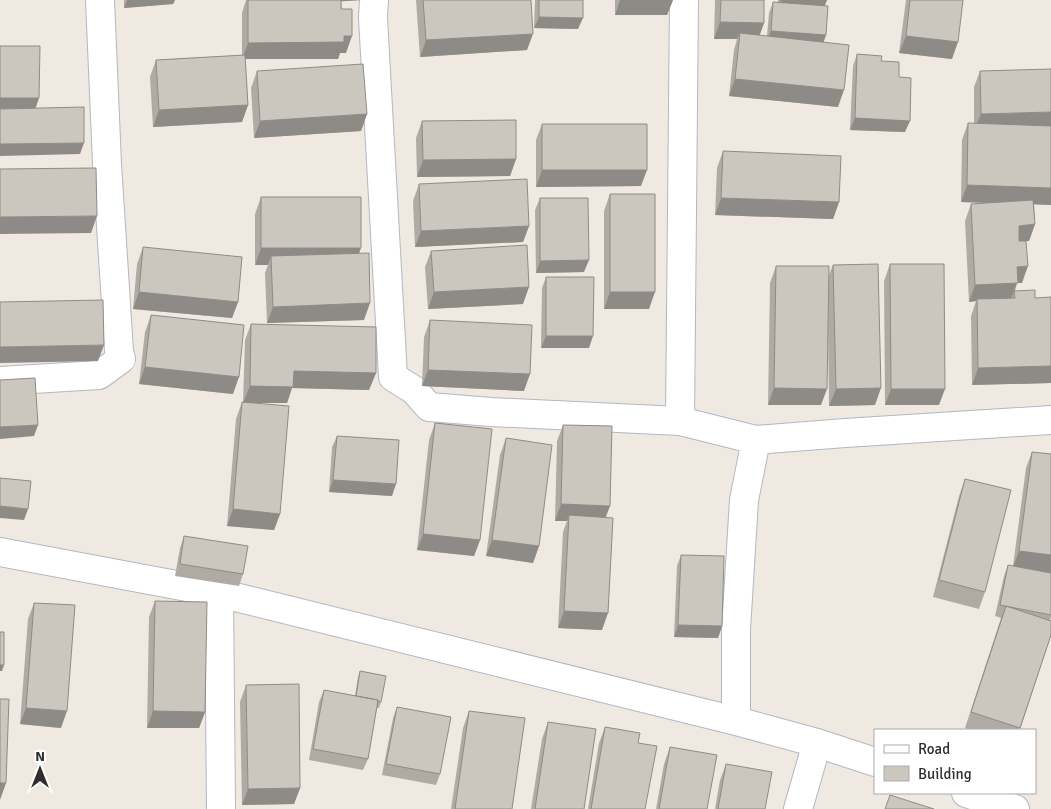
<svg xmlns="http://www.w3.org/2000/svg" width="1051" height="809" viewBox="0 0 1051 809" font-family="Signika,sans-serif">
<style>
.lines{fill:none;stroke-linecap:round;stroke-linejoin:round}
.minor-casing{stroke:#b4b7c1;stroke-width:30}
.minor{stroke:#fff;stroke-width:28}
.wall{fill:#afaba4}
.shaded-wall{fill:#8e8b86}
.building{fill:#cbc7bf;stroke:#8e8b86}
</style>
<rect width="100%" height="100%" fill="#efe9e1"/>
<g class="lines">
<g class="minor-casing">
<path id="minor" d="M374,0L373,18L393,377L414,390L429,407L491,412L680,421L756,440L845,433L1051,420
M0,381L99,375L121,359L119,351L107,164L100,0
M680,421L684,0
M0,552L219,593L736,721L817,743L875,762
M219,593L221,809
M736,721V630L744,500L756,440
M966,793L1015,809
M798,809L817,743"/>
</g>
<use href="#minor" class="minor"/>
</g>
<path class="wall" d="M124,0H175L173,4L124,8Z
M246,0H362L341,1L346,53H340L338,59H245L248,105L242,122L153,127L150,77L156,60L242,55V13Z
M416,0H531L527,50L420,57Z
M535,0H583L578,29L534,28Z
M615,0H673L667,15H615Z
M715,0H764V23L759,35L767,36L769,13L773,2H778V0H827L825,5L823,42L838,107L729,96L734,50L737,39H714Z
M906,0H963L952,59L899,53Z
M857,54L881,61L899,77L905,132L850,130L853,66Z
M257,71L367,114L361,131L254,138L251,88Z
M980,71L1051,205L1034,204L1035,224L1029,241H1023L1022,283H1017L1015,291L1035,298L1051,297V383L972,385L971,316L976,301L969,302L965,221L971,204L991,203L961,202L962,140L968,123L974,124V87Z
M422,121L516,159L510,176L417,177L416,138Z
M542,124L641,186L536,187V140Z
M723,151L839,202L833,219L715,215L717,168Z
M419,184L529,226L523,242L415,247L413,201Z
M610,194L649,309H604V211Z
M261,197L359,254L364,320L267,323L265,273L268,265H255V214Z
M540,198L584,272L536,273L535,210Z
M143,247L238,302L232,318L133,309L137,264Z
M431,251L523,304L428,309L425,267Z
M890,264L939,405H885L884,281Z
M833,265L875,405L829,406L828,326L821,405H768L770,283L776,266L828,277Z
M546,277L589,348H541L542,288Z
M151,315L233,394L139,384L145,332Z
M430,320L524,391L422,386L424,337Z
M251,324L376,373L369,390L292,388L287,403H243L245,340Z
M242,402L280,514L274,530L227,526L236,419Z
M435,423L480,540L474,556L417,550L429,440Z
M563,425L606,517L602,630L558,628L563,532L567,521H555L557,441Z
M337,436L392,496L329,492L332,447Z
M506,438L539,546L533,563L486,556L500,455Z
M1032,452L1051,454V573L1038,571L1051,573V617L1050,620L1051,635L1020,730H970L965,728L1001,618L995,616L1004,576L1008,565L1013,566L1026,468Z
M965,479L985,592L979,609L933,597L959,496Z
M184,536L243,574L239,586L175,576L180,548Z
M681,555L722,626L718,638L674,637L677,566Z
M155,601L205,712L199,728H147L149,617Z
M34,603L61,728L20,724L28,619Z
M360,671L381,702L379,708H377L368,759L363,770L309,760L319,702L324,690L355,696L358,677Z
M246,685L300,788L294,804L242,805L240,702Z
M397,707L440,774L436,785L382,775L393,718Z
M469,711L512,809H451L463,728Z
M548,722L584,809H531L542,739Z
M605,727L638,743L645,809H588L599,743Z
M670,747L707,809H656L664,764Z
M726,764L765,809H715L720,780Z"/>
<path class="shaded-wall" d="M127,0H175L173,4L124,8Z
M318,0H362L317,3Z
M620,0H673L667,15H615Z
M781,0H827L823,9L778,7Z
M539,17L583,18L578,29L534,28Z
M720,22L764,23L758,40L740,33L737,39H714Z
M771,31L826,35L822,47L766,42Z
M533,34L527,50L420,57L426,40Z
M344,36H352L346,53H340L338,59H242L248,43Z
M906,36L958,42L952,59L899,53Z
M735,79L844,90L838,107L729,96Z
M0,98H39L35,110L0,109Z
M248,105L242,122L153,127L159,110Z
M1051,112V128L974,130L981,114Z
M367,114L361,131L254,138L260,121Z
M855,118L910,121L905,132L850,130Z
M84,143L80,154L0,156V144Z
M516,159L510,176L417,177L423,160Z
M542,170H647L641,186L536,187Z
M967,185L1051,188V205L961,202Z
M721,198L839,202L833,219L715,215Z
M97,216L91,233L0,234V217Z
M1035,224L1029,241L1012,242L1019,226Z
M529,226L523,242L415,247L421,231Z
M261,248H361L355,265L271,256L268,265H255Z
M589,260L584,272L536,273L540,261Z
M1028,266L1022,283H1017L1011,299H977L976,301L969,302L975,285L1017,267Z
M529,287L523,304L428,309L434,292Z
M139,292L238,302L232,318L133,309Z
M610,292H655L649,309H604Z
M370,303L364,320L267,323L273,307Z
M546,336H593L589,348H541Z
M104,345L98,361L0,363V347Z
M1051,366V383L972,385L978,368Z
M145,367L239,377L233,394L139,384Z
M428,370L530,374L524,391L422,386Z
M294,371L376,373L369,390L292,388L287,403H243L250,386Z
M774,388L827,389L821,405H768Z
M881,388L875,405L829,406L836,389Z
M891,389H945L939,405H885Z
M38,425L34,436L0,439V427Z
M333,480L396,484L392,496L329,492Z
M561,504L610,506L604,522L569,515L567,521H555Z
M0,506L28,509L24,520L0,518Z
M233,509L280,514L274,530L227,526Z
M423,534L480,540L474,556L417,550Z
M492,540L539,546L533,563L486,556Z
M1019,551L1051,555V573L1013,567Z
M564,611L608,613L602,630L558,628Z
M678,625L722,626L718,638L674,637Z
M0,665H4L2,671H0Z
M26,708L67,711L61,728L20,724Z
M153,711L205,712L199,728H147Z
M0,783H6L0,800Z
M300,788L294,804L242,805L248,789Z"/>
<path class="building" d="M248,0H341V9H352V36H344V42L248,43Z
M423,0H531L533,34L426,40Z
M539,0H583V18L539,17Z
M721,0H764V23L720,22Z
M910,0H963L958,42L906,36Z
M773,2L828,6L826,35L771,31Z
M740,33L849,45L844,90L735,79Z
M0,46H40L39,98H0Z
M857,54L882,56L881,61L899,62V77L911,78L910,121L855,118Z
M245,55L248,105L159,110L156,60Z
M363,64L367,114L260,121L257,71Z
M1051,69V112L981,114L980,71Z
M84,107V143L0,144V109Z
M516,120V159L423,160L422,121Z
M968,123L1051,126V188L967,185Z
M542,124H647V170H542Z
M723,151L841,156L839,202L721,198Z
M96,168L97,216L0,217V169Z
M527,179L529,226L421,231L419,184Z
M610,194H655V292H610Z
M261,197H361V248H261Z
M540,198H588L589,260L540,261Z
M1033,200L1035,224L1019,226V241H1026L1028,266L1017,267L1018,283L975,285L971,204Z
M527,245L529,287L434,292L431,251Z
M143,247L242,257L238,302L139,292Z
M369,253L370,303L273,307L271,256Z
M878,264L881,388L836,389L833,265Z
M890,264H944L945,389H891Z
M776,266H829L827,389L774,388Z
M546,277H594L593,336H546Z
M1035,290V298L1051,297V366L978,368L977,299L1015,298L1014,291Z
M103,300L104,345L0,347V302Z
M151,315L244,325L239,377L145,367Z
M430,320L532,325L530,374L428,370Z
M251,324L376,327V373L294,371L293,387L250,386Z
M35,378L38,425L0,427V380Z
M242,402L289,406L280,514L233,509Z
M435,423L492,429L480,540L423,534Z
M563,425L612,426L610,506L561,504Z
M337,436L399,440L396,484L333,480Z
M506,438L552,445L539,546L492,540Z
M1032,452L1051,454V555L1019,551Z
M0,478L31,481L28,509L0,506Z
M965,479L1011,490L985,592L939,580Z
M569,515L613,518L608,613L564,611Z
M184,536L248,546L243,574L180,564Z
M681,555L724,556L722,626L678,625Z
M1008,565L1051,573V615L1000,605Z
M155,601L207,602L205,712L153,711Z
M34,603L75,605L67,711L26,708Z
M1006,606L1051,621V635L1020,728L971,712Z
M0,632H4V665H0Z
M360,671L386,676L381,702H378V700L356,696Z
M299,684L300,788L248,789L246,685Z
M324,690L378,700L368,759L313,749Z
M0,699H9L6,783H0Z
M397,707L451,717L440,774L386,764Z
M469,711L525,718L512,809H455Z
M548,722L596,729L584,809H535Z
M605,727L640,733L638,743L657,746L645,809H591Z
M670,747L717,755L707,809H659Z
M726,764L772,772L765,809H718Z
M890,795L934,809H885Z"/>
<rect x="874" y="729" width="162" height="65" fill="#ffffff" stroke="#ababab"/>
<rect x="884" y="745" width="25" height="8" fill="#ffffff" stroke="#ababab"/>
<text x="918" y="754" font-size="15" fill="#2e2e2e">Road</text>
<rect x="884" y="766" width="25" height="15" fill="#cbc7bf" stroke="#ababab"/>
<text x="918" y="779" font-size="15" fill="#2e2e2e">Building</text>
<g transform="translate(40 769)" stroke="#ffffff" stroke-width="4" paint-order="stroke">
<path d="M0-4L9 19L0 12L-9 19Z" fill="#2e2e2e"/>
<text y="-8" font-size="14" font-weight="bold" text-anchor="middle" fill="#2e2e2e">N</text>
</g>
</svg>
